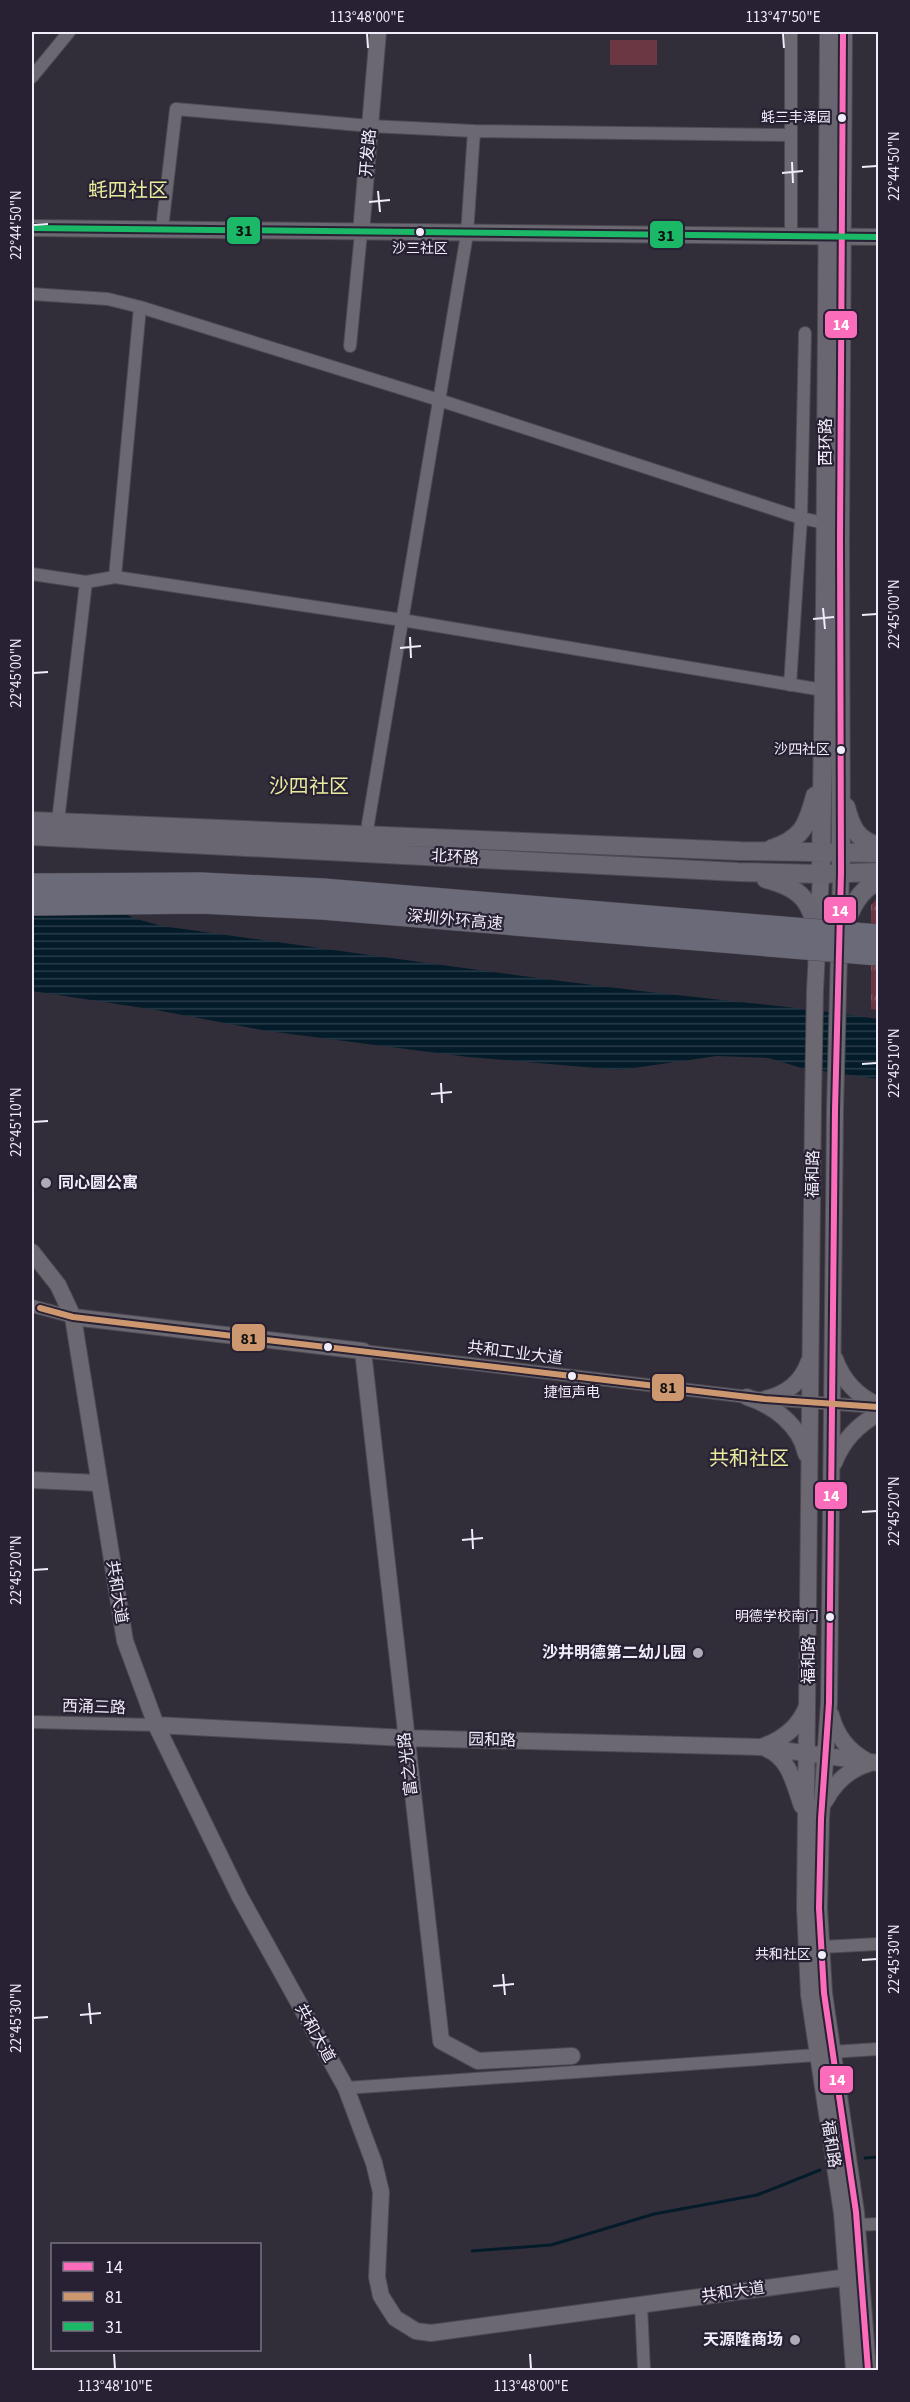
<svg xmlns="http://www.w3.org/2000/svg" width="910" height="2402" viewBox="0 0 910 2402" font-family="'Source Sans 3','Noto Sans SC',sans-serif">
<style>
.grass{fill:#6a3743}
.park{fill:url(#park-tufts)}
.water{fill:url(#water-rules)}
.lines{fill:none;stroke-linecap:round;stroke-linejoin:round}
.stream{stroke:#041b2a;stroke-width:3}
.street-casing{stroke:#4e4a53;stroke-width:14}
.secondary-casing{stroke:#4e4a53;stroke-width:18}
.primary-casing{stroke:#4e4a53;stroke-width:20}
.street{stroke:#6b6871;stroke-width:12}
.secondary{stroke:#6b6871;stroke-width:16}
.primary{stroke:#696672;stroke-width:18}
.highway-bridge-casing{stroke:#4e4a53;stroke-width:22;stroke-linecap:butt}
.highway-bridge{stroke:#6b6a78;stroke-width:21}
.bus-1-casing{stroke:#282033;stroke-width:10}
.bus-2-casing{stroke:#282033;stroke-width:10}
.bus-3-casing{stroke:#282033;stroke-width:10}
.bus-1{stroke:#fb6dba;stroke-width:6}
.bus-2{stroke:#cd976f;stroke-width:6}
.bus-3{stroke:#1ab867;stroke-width:6}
.ticks{fill:none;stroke:#f0ecf9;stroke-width:2}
.bus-dot{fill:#f0ecf9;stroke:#282033;stroke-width:2}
.poi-dot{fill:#aeaab6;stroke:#282033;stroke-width:2}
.labels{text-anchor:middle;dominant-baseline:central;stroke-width:4.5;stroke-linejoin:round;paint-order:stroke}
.bus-label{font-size:14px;fill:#f0ecf9;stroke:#282033;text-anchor:end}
.street-label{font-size:16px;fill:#f0ecf9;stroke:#282033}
.poi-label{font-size:16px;font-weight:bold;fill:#f0ecf9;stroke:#282033;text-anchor:end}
.quarter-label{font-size:20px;fill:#e8eb9c;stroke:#282033}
.line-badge{stroke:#282033;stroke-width:2}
.badge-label{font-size:16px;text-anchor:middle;font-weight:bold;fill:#fff}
.pale-badge-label{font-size:16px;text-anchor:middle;font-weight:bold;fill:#111}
.neatline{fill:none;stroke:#f0ecf9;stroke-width:2}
.ticks-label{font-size:15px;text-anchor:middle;fill:#f0ecf9}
</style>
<defs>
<pattern id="park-tufts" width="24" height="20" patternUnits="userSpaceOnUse" patternTransform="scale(1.5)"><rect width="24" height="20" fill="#6a3743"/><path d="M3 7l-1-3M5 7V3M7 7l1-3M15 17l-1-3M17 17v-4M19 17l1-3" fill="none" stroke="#80545f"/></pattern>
<pattern id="water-rules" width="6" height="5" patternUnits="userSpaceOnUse" patternTransform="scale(1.5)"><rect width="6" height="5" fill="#041b2a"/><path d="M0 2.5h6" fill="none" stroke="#293c4a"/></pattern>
</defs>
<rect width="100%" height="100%" fill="#322e39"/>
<path class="grass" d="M610,40H657V65H610Z"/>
<path class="park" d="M878,898V1010L871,1009V905Z"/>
<path class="water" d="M32,874L61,877L133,918L162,926C313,947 465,969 617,988C704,999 791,1006 878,1019V1079L802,1068L768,1058L717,1056L620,1070L468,1057L267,1031L156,1010L32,991Z"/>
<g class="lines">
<path class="stream" d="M865,2158L878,2157
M472,2251L551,2245L654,2214L757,2195L820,2170"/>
<g class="street-casing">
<path id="street" d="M32,77L69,32
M163,220L176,109L370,126L474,131L791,135
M791,226V32
M32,294L108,299L140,307
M350,346L361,233
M32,574L86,582L115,577L402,620L823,690
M115,577L140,307L439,400L801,518L825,523
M790,685L801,518L805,333
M58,821L86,582
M366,836L467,234L474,131
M32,1306L73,1317
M363,1351L765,1399L877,1407
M32,1722L156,1725
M821,1947L878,1944
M831,2052L878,2049
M346,2088L817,2055
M857,2225L878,2224
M641,2305L644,2370"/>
</g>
<g class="secondary-casing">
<path id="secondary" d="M32,228L878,237
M361,233L378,32
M841,873L835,1110L829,1703L821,1819L819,1908L824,1993L856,2212L868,2370
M821,874L815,990L813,1105L805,1908L809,1995L842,2213L854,2370
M32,1252L58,1285L73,1317L125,1641L156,1725L240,1897L346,2088L374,2163L381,2192L377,2277L381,2296L395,2318L416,2331L431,2333L848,2277
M73,1317L363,1351L441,2041L478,2061L572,2056
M835,1359C843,1381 857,1396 878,1405
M747,1397C774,1406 800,1425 806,1454
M765,1399C787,1394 802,1382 809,1361
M834,1463C843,1440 857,1425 878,1414
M32,1480L99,1483
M831,1715C836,1735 848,1751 867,1761
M156,1725L405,1738L760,1747L878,1763
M761,1747C782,1740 799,1727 807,1706
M767,1749C790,1759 794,1784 802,1806
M825,1801C835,1782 849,1769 870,1763"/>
</g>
<g class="primary-casing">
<path id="primary" d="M846,807C851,827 857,840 878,846
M32,821L740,851L878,853
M32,836L738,872L821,874L878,872
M771,849C802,839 807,826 815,796
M821,863L825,610L829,32
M841,863L840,538L843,32
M766,879C802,888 812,902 818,937
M839,939C849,916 854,893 878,881"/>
</g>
<use href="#street" class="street"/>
<use href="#secondary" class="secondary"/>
<use href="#primary" class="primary"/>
<g class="highway-bridge-casing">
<path id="highway-bridge" d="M32,884L201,883L323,889L878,935
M32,905L201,903L322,909L878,955"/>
</g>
<use href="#highway-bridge" class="highway-bridge"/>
<g class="bus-1-casing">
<path id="bus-1" d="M843,32L840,538L841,873L835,1110L829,1703L821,1819L819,1908L824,1993L856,2212L868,2370"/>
</g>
<g class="bus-2-casing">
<path id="bus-2" d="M40,1308L73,1317L765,1399L878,1407"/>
</g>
<g class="bus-3-casing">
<path id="bus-3" d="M32,228L878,237"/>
</g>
<use href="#bus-1" class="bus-1"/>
<use href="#bus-2" class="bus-2"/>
<use href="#bus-3" class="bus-3"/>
</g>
<path class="ticks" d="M367,33L368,48M783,33L784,48M792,162L793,183M862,167L877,166M782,173L803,171M378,191L380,212M369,202L390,200M33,225L48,224M823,608L825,629M862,615L877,614M813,619L834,617M410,637L411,658M400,648L421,646M33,673L48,672M862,1064L877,1063M441,1083L442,1103M431,1094L452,1092M33,1122L48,1121M862,1512L877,1511M472,1529L473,1549M462,1540L483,1538M33,1570L48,1569M862,1960L877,1959M503,1974L505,1995M493,1986L514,1984M89,2003L91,2024M80,2015L101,2013M33,2018L48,2017M114,2354L115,2369M530,2354L531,2369"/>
<g class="bus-dot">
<circle cx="842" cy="118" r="5"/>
<circle cx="420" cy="232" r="5"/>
<circle cx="841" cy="750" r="5"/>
<circle cx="328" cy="1347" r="5"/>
<circle cx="572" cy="1376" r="5"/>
<circle cx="830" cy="1617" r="5"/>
<circle cx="822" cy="1955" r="5"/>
</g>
<g class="poi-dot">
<circle cx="46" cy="1183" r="6"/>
<circle cx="698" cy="1653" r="6"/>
<circle cx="795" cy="2340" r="6"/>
</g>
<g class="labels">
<g class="bus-label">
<text x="831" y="118">蚝三丰泽园</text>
<text x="420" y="249" text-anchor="middle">沙三社区</text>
<text x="830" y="750">沙四社区</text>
<text x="572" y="1393" text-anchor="middle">捷恒声电</text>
<text x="819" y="1617">明德学校南门</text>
<text x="811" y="1955">共和社区</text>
</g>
<g class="street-label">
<text transform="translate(368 153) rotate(-85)">开发路</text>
<text transform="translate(826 442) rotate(-90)">西环路</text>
<text transform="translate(455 857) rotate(3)">北环路</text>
<text transform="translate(455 920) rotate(5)">深圳外环高速</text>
<text transform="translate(813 1174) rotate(-89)">福和路</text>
<text transform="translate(515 1353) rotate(7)">共和工业大道</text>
<text transform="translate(117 1592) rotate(81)">共和大道</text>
<text transform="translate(809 1660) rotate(-90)">福和路</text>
<text transform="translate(94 1707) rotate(2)">西涌三路</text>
<text transform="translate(492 1740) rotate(1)">园和路</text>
<text transform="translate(408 1764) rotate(-97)">富之光路</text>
<text transform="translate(315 2033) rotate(61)">共和大道</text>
<text transform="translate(831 2144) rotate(81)">福和路</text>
<text transform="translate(733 2292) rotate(-8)">共和大道</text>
</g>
<g class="poi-label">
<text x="58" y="1183" text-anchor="start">同心圆公寓</text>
<text x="686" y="1653">沙井明德第二幼儿园</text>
<text x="783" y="2340">天源隆商场</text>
</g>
<g class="quarter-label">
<text x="128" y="191">蚝四社区</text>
<text x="309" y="787">沙四社区</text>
<text x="749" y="1459">共和社区</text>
</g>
</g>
<g class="line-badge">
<rect x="226" y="216" width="35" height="29" rx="6" fill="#1ab867"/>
<rect x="649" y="220" width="35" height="29" rx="6" fill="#1ab867"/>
<rect x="824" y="310" width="34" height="29" rx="6" fill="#fb6dba"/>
<rect x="823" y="896" width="34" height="28" rx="6" fill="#fb6dba"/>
<rect x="231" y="1323" width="35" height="29" rx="6" fill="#cd976f"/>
<rect x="651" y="1373" width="34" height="29" rx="6" fill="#cd976f"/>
<rect x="814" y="1481" width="34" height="29" rx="6" fill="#fb6dba"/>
<rect x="819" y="2065" width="35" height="29" rx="6" fill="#fb6dba"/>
</g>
<g class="badge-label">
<text x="841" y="330">14</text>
<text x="840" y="916">14</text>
<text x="831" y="1501">14</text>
<text x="837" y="2085">14</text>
</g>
<g class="pale-badge-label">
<text x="244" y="236">31</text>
<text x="666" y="241">31</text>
<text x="249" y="1344">81</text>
<text x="668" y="1393">81</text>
</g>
<rect width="910" height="2402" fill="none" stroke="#282033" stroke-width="66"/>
<rect x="51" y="2243" width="210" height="108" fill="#282033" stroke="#787282" stroke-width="1.5"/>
<rect x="63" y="2262" width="30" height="9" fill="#fb6dba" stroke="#787282" stroke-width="1.5"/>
<text x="105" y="2273" font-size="18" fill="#f0ecf9">14</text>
<rect x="63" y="2292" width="30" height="9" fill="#cd976f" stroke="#787282" stroke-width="1.5"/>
<text x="105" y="2303" font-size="18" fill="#f0ecf9">81</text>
<rect x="63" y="2322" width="30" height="9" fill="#1ab867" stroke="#787282" stroke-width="1.5"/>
<text x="105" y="2333" font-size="18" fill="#f0ecf9">31</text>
<rect x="33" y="33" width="844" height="2336" class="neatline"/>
<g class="ticks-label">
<text x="367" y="22">113°48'00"E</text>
<text x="783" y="22">113°47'50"E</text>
<text transform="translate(894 166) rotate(-90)" y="5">22°44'50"N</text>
<text transform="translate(16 225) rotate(-90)" y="5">22°44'50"N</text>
<text transform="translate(894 614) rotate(-90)" y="5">22°45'00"N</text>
<text transform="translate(16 673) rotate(-90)" y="5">22°45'00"N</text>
<text transform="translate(894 1063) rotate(-90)" y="5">22°45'10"N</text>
<text transform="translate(16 1122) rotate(-90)" y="5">22°45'10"N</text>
<text transform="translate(894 1511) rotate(-90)" y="5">22°45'20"N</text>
<text transform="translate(16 1570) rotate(-90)" y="5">22°45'20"N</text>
<text transform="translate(894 1959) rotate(-90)" y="5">22°45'30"N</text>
<text transform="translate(16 2018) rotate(-90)" y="5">22°45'30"N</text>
<text x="115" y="2391">113°48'10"E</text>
<text x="531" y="2391">113°48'00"E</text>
</g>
</svg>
